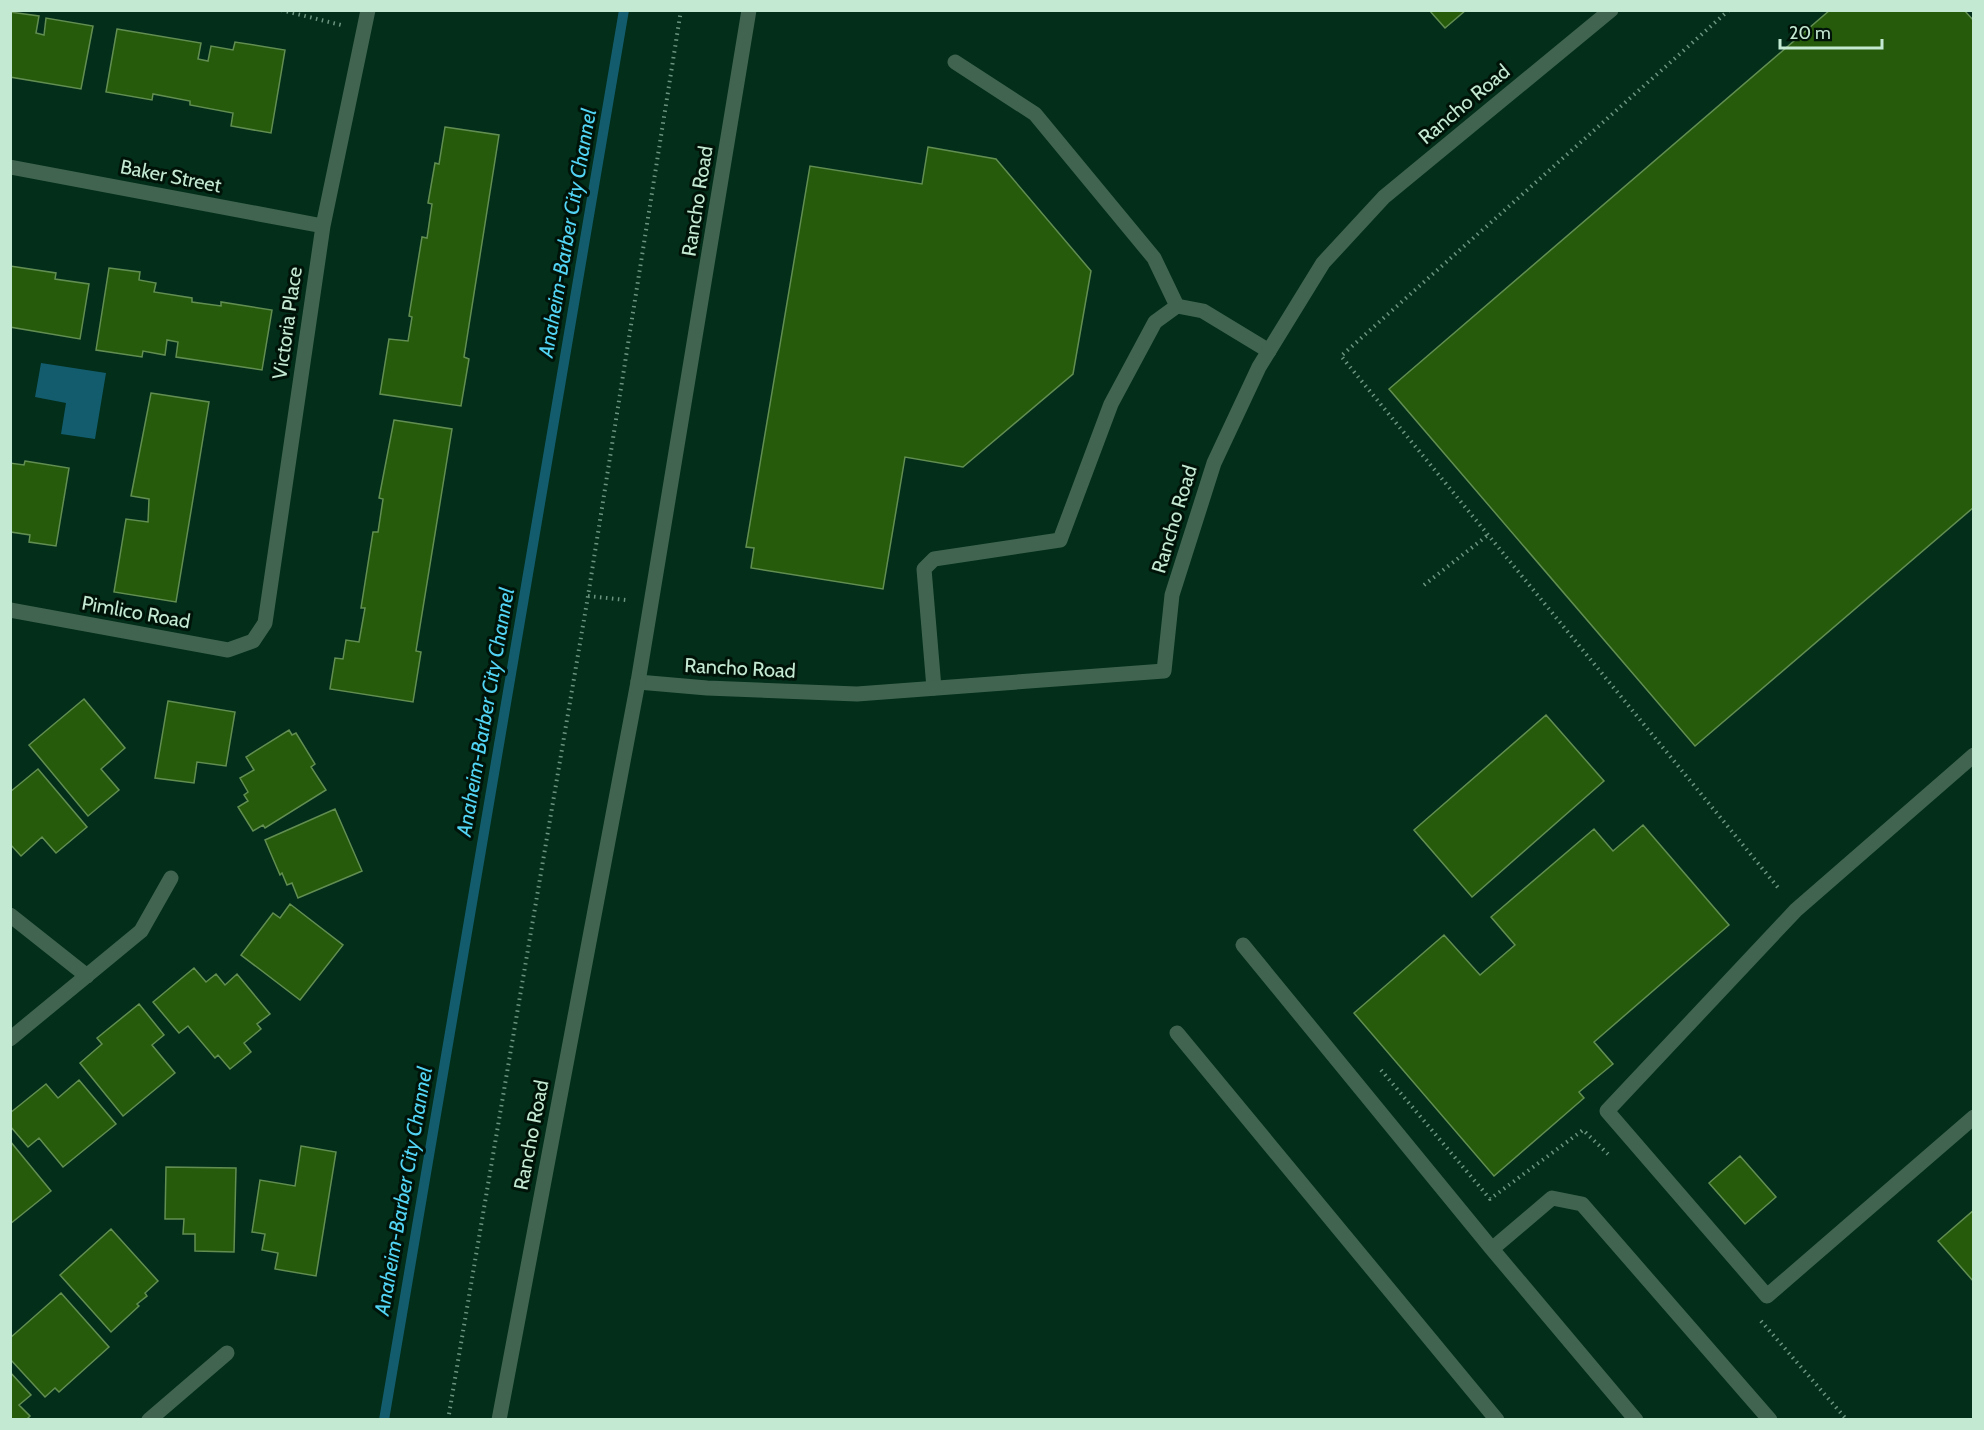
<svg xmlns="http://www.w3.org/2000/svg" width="1984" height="1430" viewBox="0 0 1984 1430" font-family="Cabin,sans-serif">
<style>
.water{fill:#135c6d}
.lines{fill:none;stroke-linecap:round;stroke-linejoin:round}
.stream{stroke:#135c6d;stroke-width:10}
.building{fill:#265b0c;stroke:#628e52;stroke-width:1.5}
.path{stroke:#6c947e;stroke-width:4;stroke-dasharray:1.5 4.5;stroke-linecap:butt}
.service{stroke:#40644f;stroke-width:15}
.minor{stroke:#40644f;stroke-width:15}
.tertiary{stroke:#40644f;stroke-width:15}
.labels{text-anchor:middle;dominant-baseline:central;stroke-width:6;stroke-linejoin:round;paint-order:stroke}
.street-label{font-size:20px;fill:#c4e9d2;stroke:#001308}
.water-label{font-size:21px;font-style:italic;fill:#52d4f4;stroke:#001308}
</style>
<rect width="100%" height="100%" fill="#022e1a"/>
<path class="water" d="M41,363L106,373L95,439L61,434L66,403L35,397Z"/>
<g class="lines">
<path class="stream" d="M384,1420L624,10"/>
</g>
<path class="building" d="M1429,10H1466L1445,28Z
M1830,10H1964L1974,21V507L1695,746L1389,389Z
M10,12L39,16L36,33L44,35L46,18L93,26L81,89L10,77Z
M117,29L201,43L198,59L208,61L211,46L233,50L235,42L285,50L271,133L231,126L233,113L190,105V101L153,94L152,100L106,92Z
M445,127L499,135L464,357L469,359L461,406L380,394L389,339L408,341L412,317L409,316L422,237L427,238L432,204L428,203L435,163L439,164Z
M928,147L996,159L1091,271L1073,374L963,467L905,457L883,589L751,568L754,548L746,547L810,166L922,184Z
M10,266L56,273L55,279L89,284L80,339L10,327Z
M109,268L140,272L139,280L156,283L154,292L192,298V302L221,306V302L272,310L262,370L176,357L178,342L167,340L165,355L143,351L142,357L96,350Z
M151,393L209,402L176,602L114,592L126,519L148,522L149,499L131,496Z
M394,420L452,429L416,651L421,652L413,702L330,689L335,658L343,659L346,640L359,642L365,608H361L373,532H378L383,499L379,498Z
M25,461L69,468L56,546L29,542L30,535L11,532L10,463L24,465Z
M84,699L125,748L101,769L119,790L88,816L29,745Z
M168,701L235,712L226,766L197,762L194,783L155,778Z
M1546,715L1604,781L1472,897L1414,830Z
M289,730L292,735L296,733L315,764L311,767L326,790L265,828L263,825L253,831L238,807L248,801L244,795L248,792L240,778L254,770L246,757Z
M38,769L87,827L56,853L42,837L21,856L10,844V792Z
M335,809L362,871L298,898L292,883L287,885L282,873L280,875L265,840Z
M1643,825L1729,925L1594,1042L1613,1064L1579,1092L1584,1098L1494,1176L1354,1013L1444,935L1480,975L1515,945L1491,917L1594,829L1613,851Z
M290,904L343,945L300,1000L241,955L273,913L280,918Z
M194,968L206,982L216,974L225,985L237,974L270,1014L257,1024L261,1029L244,1043L251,1052L230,1069L218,1055L215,1058L188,1026L179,1033L153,1002Z
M139,1004L164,1035L152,1045L175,1073L123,1116L80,1063L102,1044L97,1038Z
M79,1080L116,1124L63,1167L39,1138L28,1147L10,1126V1113L46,1084L58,1098Z
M10,1141L51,1191L10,1224Z
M301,1146L336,1152L316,1276L275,1269L278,1253L262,1250L265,1234L252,1232L260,1180L295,1186Z
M1740,1156L1776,1197L1745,1224L1709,1183Z
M166,1167L236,1168L234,1252L195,1251V1234H183L184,1219H165Z
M1974,1210V1282L1938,1241Z
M111,1229L158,1281L145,1293L147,1296L137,1304L139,1306L111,1332L60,1275Z
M61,1293L109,1347L59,1392L55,1388L45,1397L10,1359V1338Z
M10,1372L31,1395L19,1405L30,1416L26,1420H10Z"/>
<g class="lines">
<path class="path" d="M281,10L341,25
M1729,10L1341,356L1780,890
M1424,585L1488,535
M588,596L626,600
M1381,1070L1490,1199L1583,1130L1608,1154
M1761,1321L1847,1420
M448,1420L588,596L681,10"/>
<path class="service" d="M955,62L1035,114L1154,258L1177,306
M934,688L924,569L934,559L1060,540L1111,404L1155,322L1177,306L1203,311L1269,351
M1974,755L1796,910L1607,1111L1767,1296L1974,1117
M1243,945L1492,1249L1636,1420
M1177,1033L1497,1420
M1492,1249L1552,1198L1582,1204L1770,1420"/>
<path class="minor" d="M10,167L323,226
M10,610L228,650L253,641L265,623L323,226L368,10
M638,682L707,688L857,694L1164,671L1172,595L1214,463L1259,367L1323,263L1384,197L1611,10
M10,915L87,976
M10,1039L141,931L171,878
M149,1420L227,1353"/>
<path class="tertiary" d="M499,1420L638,682L749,10"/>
</g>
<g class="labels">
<g class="street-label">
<text transform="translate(1464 104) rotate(-40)">Rancho Road</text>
<text transform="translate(171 176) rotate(11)">Baker Street</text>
<text transform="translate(697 201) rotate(-81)">Rancho Road</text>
<text transform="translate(287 323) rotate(-82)">Victoria Place</text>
<text transform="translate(1174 519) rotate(-73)">Rancho Road</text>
<text transform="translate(136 612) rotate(10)">Pimlico Road</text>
<text transform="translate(740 668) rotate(3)">Rancho Road</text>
<text transform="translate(531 1135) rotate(-79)">Rancho Road</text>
</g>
<g class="water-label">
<text transform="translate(567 233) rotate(-80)">Anaheim-Barber City Channel</text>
<text transform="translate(485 712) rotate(-80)">Anaheim-Barber City Channel</text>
<text transform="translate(403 1191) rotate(-80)">Anaheim-Barber City Channel</text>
</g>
</g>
<rect width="1984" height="1430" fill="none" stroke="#c4e9d2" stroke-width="24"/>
<path d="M1780 39v9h102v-9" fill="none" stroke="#c4e9d2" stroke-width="3"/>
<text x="1789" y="39" font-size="18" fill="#c4e9d2" stroke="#001308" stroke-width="4.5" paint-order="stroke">20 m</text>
</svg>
